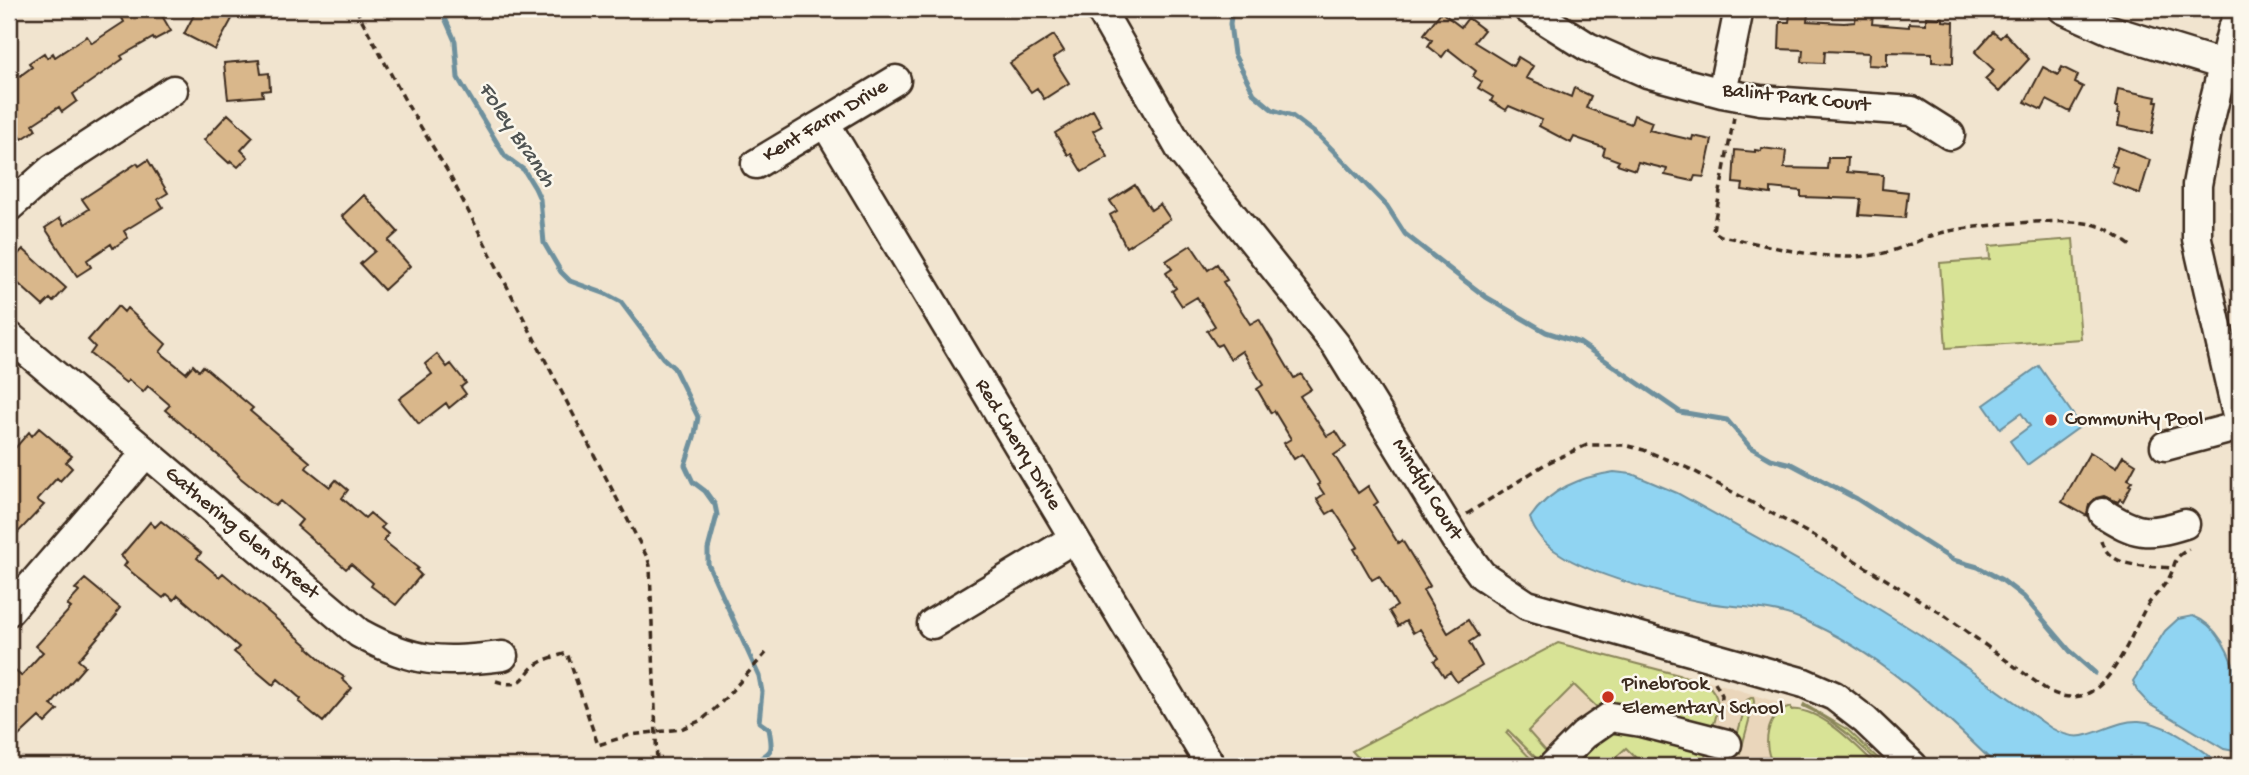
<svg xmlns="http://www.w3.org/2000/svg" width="2249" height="775" viewBox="0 0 2249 775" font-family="'Gochi Hand',sans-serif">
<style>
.built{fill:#ead6bb}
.green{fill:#d8e396;stroke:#8a865a;stroke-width:2}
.water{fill:#90d4f2;stroke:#6e909d;stroke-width:2}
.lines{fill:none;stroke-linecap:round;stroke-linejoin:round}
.stream{stroke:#6e909d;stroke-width:5}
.building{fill:#d9b78b;stroke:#3b2a1e;stroke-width:2}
.minor-casing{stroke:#3b2a1e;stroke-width:33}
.path{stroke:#3b2a1e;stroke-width:3.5;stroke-dasharray:7 5;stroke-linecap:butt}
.minor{stroke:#fbf7ec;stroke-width:28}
.poi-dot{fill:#c8321e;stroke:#fbf7ec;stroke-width:2.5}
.labels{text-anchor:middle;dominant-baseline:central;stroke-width:5;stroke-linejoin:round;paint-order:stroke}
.street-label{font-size:21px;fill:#3b2a1e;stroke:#fbf7ec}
.poi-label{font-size:21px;fill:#3b2a1e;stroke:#fbf7ec;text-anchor:start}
.water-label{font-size:23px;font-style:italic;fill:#505453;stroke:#fbf7ec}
</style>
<rect width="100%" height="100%" fill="#f1e4cf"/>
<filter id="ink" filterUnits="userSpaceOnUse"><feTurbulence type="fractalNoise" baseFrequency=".0143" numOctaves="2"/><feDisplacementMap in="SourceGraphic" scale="14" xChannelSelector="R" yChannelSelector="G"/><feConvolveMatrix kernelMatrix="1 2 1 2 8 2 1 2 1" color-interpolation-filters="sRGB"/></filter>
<g filter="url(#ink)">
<path class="built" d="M1558,643L1711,681L1823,717L1875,766H1366L1352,751Z"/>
<path class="green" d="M2073,239L2081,339L1946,348L1940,263L1990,259L1989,246Z
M1558,643L1705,682C1725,700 1717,712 1711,734L1604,714L1574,685L1528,731L1552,758L1544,766L1508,730L1506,733L1538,766H1366L1352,751Z
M1753,697L1754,702L1740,754L1736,756L1733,750L1747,700Z
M1804,704L1848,730L1886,766H1882C1858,743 1835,720 1803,706Z
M1791,707V710C1820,707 1858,747 1877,766H1774C1762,746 1765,714 1791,707Z
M1612,728L1707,749L1703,766H1637L1633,762L1637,759L1626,748L1616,757L1620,761L1614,766H1594L1580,752Z"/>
<path class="water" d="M2039,366L2081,426L2027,465L2010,441L2030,426L2021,413L2000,428L1984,405Z
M1614,472L1632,474L1677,493L1821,573L1922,636L2051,728C2060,733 2071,738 2082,736C2101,733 2118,720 2139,721C2170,723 2199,750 2224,766H1997C1940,710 1876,650 1801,619C1770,606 1735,608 1702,602C1665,595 1590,574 1560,554C1545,545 1535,534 1530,518C1550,489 1580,477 1614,472Z
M2193,616C2222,627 2234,662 2240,691C2244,710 2240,733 2240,752L2224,749L2149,704L2138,692L2133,681L2165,631L2178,619Z"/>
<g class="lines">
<path class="stream" d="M441,9L455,41L458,78L505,156L524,170L535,188L540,199L544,243L561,272L570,281L606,294L621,302L663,358L674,368L698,417L695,434L685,465L693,482L705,491L715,505L717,515L708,549V564L759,676L762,692L759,722L769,729C775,760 768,748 752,766
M1232,9L1230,24L1234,54L1254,94L1273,110L1292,116L1320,137L1387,206L1405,234L1465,281L1486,297L1546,332L1580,343L1680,412L1727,420L1750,447L1771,459L1791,464L1857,499L1953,560L1978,567L2002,580L2024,597L2070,651L2095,673"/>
</g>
<path class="building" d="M124,9H158L171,31L154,40L153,38L121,56L123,59L73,94L77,101L62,112L59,107L33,124L36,130L22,139L9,119V84L32,67L29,63L44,53L47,58L53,53L55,57L87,36L92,43L124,22L121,16L126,14Z
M197,9H212L232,19L215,50L184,34Z
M1441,12L1461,27L1468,18L1484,30L1474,42L1513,66L1518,57L1533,66L1526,78L1571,97L1574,88L1591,96L1586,108L1631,124L1634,115L1652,122L1649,130L1692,140L1693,136L1712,140L1704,177L1695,176L1693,181L1665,175L1667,169L1638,162L1635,170L1617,164L1619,161L1603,155L1605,148L1574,137L1571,143L1539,126L1542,120L1509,106L1506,110L1491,101L1493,97L1478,88L1482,82L1473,76L1476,71L1448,49L1442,57L1428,46L1432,40L1424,34Z
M1856,13L1873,15L1872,24L1909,27V23L1926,24V17L1943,18V21L1954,22L1953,63L1932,62V53L1887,52V66L1868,65L1869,53L1825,51L1824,63L1802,62L1803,50L1779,49L1780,22H1789L1790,14L1808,15L1807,21L1844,23L1855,22Z
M1993,32L2000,38L2005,33L2029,59L1999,92L1985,79L1994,70L1975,52Z
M1054,35L1064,51L1053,58L1069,83L1044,99L1037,88L1031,92L1010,63Z
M259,60L261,74L269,73L270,90L262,91L263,96L228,99L224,63Z
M2043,67L2058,75L2062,67L2078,75L2075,83L2083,87L2070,112L2047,100L2042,110L2025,102Z
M2118,89L2156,97L2155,101H2158L2152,133L2118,126L2120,115L2117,114L2118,107H2115Z
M1093,110L1102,126L1093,131L1108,157L1082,172L1071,154L1068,155L1055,133Z
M228,114L253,137L241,150L248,157L238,167L231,161L229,163L204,140Z
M2118,147L2150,160L2140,194L2112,183L2117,167L2111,165Z
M1762,148L1786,151L1784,168L1827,169L1828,158H1848L1847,172L1883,175L1882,189L1908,192L1905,218L1859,215L1861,199L1801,197V191L1771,188V194L1742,190L1743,184L1733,183L1735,150L1755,152V150L1761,151Z
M148,160L168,193L158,199L163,207L124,231L128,238L113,248L111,244L87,260L91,267L77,276L45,228L60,218L64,225L89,209L82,199L137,163L139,166Z
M1135,185L1151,210L1160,204L1170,219L1126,247L1110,215L1117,211L1110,201Z
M364,195L398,232L388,241L410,266L384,290L360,264L375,251L342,216Z
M1191,245L1208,270L1217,264L1227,280L1223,282L1250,324L1259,319L1294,378L1301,374L1311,389L1300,396L1327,436L1336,431L1346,447L1334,455L1358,493L1368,486L1378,502L1374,505L1398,543L1402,540L1430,586L1423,590L1448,633L1468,620L1478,636L1469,642L1482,666L1457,682L1450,672L1444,676L1434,661L1438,658L1420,629L1413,633L1406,621L1398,626L1389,611L1397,606L1379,576L1372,580L1354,549L1358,547L1334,510L1327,514L1317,499L1324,494L1318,485L1320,484L1302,454L1294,459L1284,443L1291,439L1274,411L1271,413L1257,389L1263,385L1242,351L1230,359L1221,344L1217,346L1207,331L1215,326L1197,297L1182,306L1172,291L1176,288L1166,273L1172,269L1166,261Z
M23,249L66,288L53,302L50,299L43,306L10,276L16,269L10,263Z
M118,306L124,312L127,308L166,344L160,352L186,373L193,365L199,371L203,366L253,408L250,411L310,462L306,468L330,487L336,480L348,490L342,498L365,518L370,513L384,525L381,528L388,534L384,541L418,568L416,570L421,575L396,605L371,586L373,583L351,564L346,569L297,526L302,520L280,501L275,506L238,476L239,475L226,462L165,410L170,405L148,386L143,392L129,380L126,383L90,354L95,347L88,340Z
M437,354L447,367L451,364L466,383L461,387L466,394L449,408L446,403L419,424L399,399L432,374L425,364Z
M39,428L72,456L66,462L72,468L60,481L57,478L37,500L44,505L9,542V455L29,432L32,436Z
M2090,452L2116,468L2123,456L2136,464L2128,479L2132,481L2129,485L2131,486L2123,501L2120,499L2118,502L2104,496L2096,498L2089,505L2087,516L2062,502Z
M161,521L201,553L197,558L219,577L223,573L309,647L308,648L329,667L344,677L342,679L352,688L323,722L299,702L301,699L278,679L273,685L234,652L239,647L178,595L174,600L167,594L163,598L124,566L127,562L121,556L150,522L155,527Z
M85,579L120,608L116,613L117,615L78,660L85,666L51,705L58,710L45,723L39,717L9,745V665L21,676L43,652L36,646L71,608L67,605L79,592L75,589Z"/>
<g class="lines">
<g class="minor-casing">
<path id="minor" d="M1100,9L1182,152L1336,345L1456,540L1482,575L1527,605L1804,683L1834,696L1865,720L1913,766
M1528,9L1588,47L1647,73L1722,93L1760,100L1912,111L1950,135
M2063,9L2110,30L2240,70
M2240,13L2232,30L2207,131L2197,185V239L2240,428
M1722,93L1739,9
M825,123L1211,766
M756,164L896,80
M9,207L52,169L173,90
M9,336L359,633C415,664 441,663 503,656
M2165,446L2240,426
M2103,513C2136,534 2147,536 2185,524
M9,611L146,453
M932,624L1073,539
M1553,766L1584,735L1610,717L1641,722L1727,744"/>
</g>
<path class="path" d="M356,9L407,104L448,172L648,559L650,566L657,766
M1131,17L1139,9
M1734,117L1714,224L1713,231L1721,236C1769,245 1826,263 1874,255C1901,251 1922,237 1945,232C1976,225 2071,216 2099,226C2110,229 2121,239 2131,246
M1467,514L1547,463L1587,445H1624L1644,450L1690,469L1823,541L1944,615L2047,690C2102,720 2125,647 2145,609C2152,597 2162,590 2169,578C2177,563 2171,559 2189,549
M2101,540C2109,570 2148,565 2172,568
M496,681C528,691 521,672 539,663C547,658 558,656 567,653L598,745L630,735L681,729L702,720L719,705L766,653
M1715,682L1722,695L1721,718"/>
<use href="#minor" class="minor"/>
</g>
</g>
<g class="poi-dot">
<circle cx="2051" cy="420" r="7"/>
<circle cx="1608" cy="697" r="7"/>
</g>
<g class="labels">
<g class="street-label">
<text transform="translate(1796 99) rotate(6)">Balint Park Court</text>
<text transform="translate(826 122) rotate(-31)">Kent Farm Drive</text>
<text transform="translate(1017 445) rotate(59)">Red Cherry Drive</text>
<text transform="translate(1426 490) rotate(58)">Mindful Court</text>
<text transform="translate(241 534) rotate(40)">Gathering Glen Street</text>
</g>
<g class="poi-label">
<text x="2065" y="420">Community Pool</text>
<text x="1622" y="685">Pinebrook<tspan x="1622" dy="24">Elementary School</tspan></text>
</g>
<g class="water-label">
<text transform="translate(516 135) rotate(56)">Foley Branch</text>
</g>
</g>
<rect width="2249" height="775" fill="none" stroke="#fbf7ec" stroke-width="35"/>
<rect x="18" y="18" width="2214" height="740" fill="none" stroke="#3b2a1e" stroke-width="2.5" filter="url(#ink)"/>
</svg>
